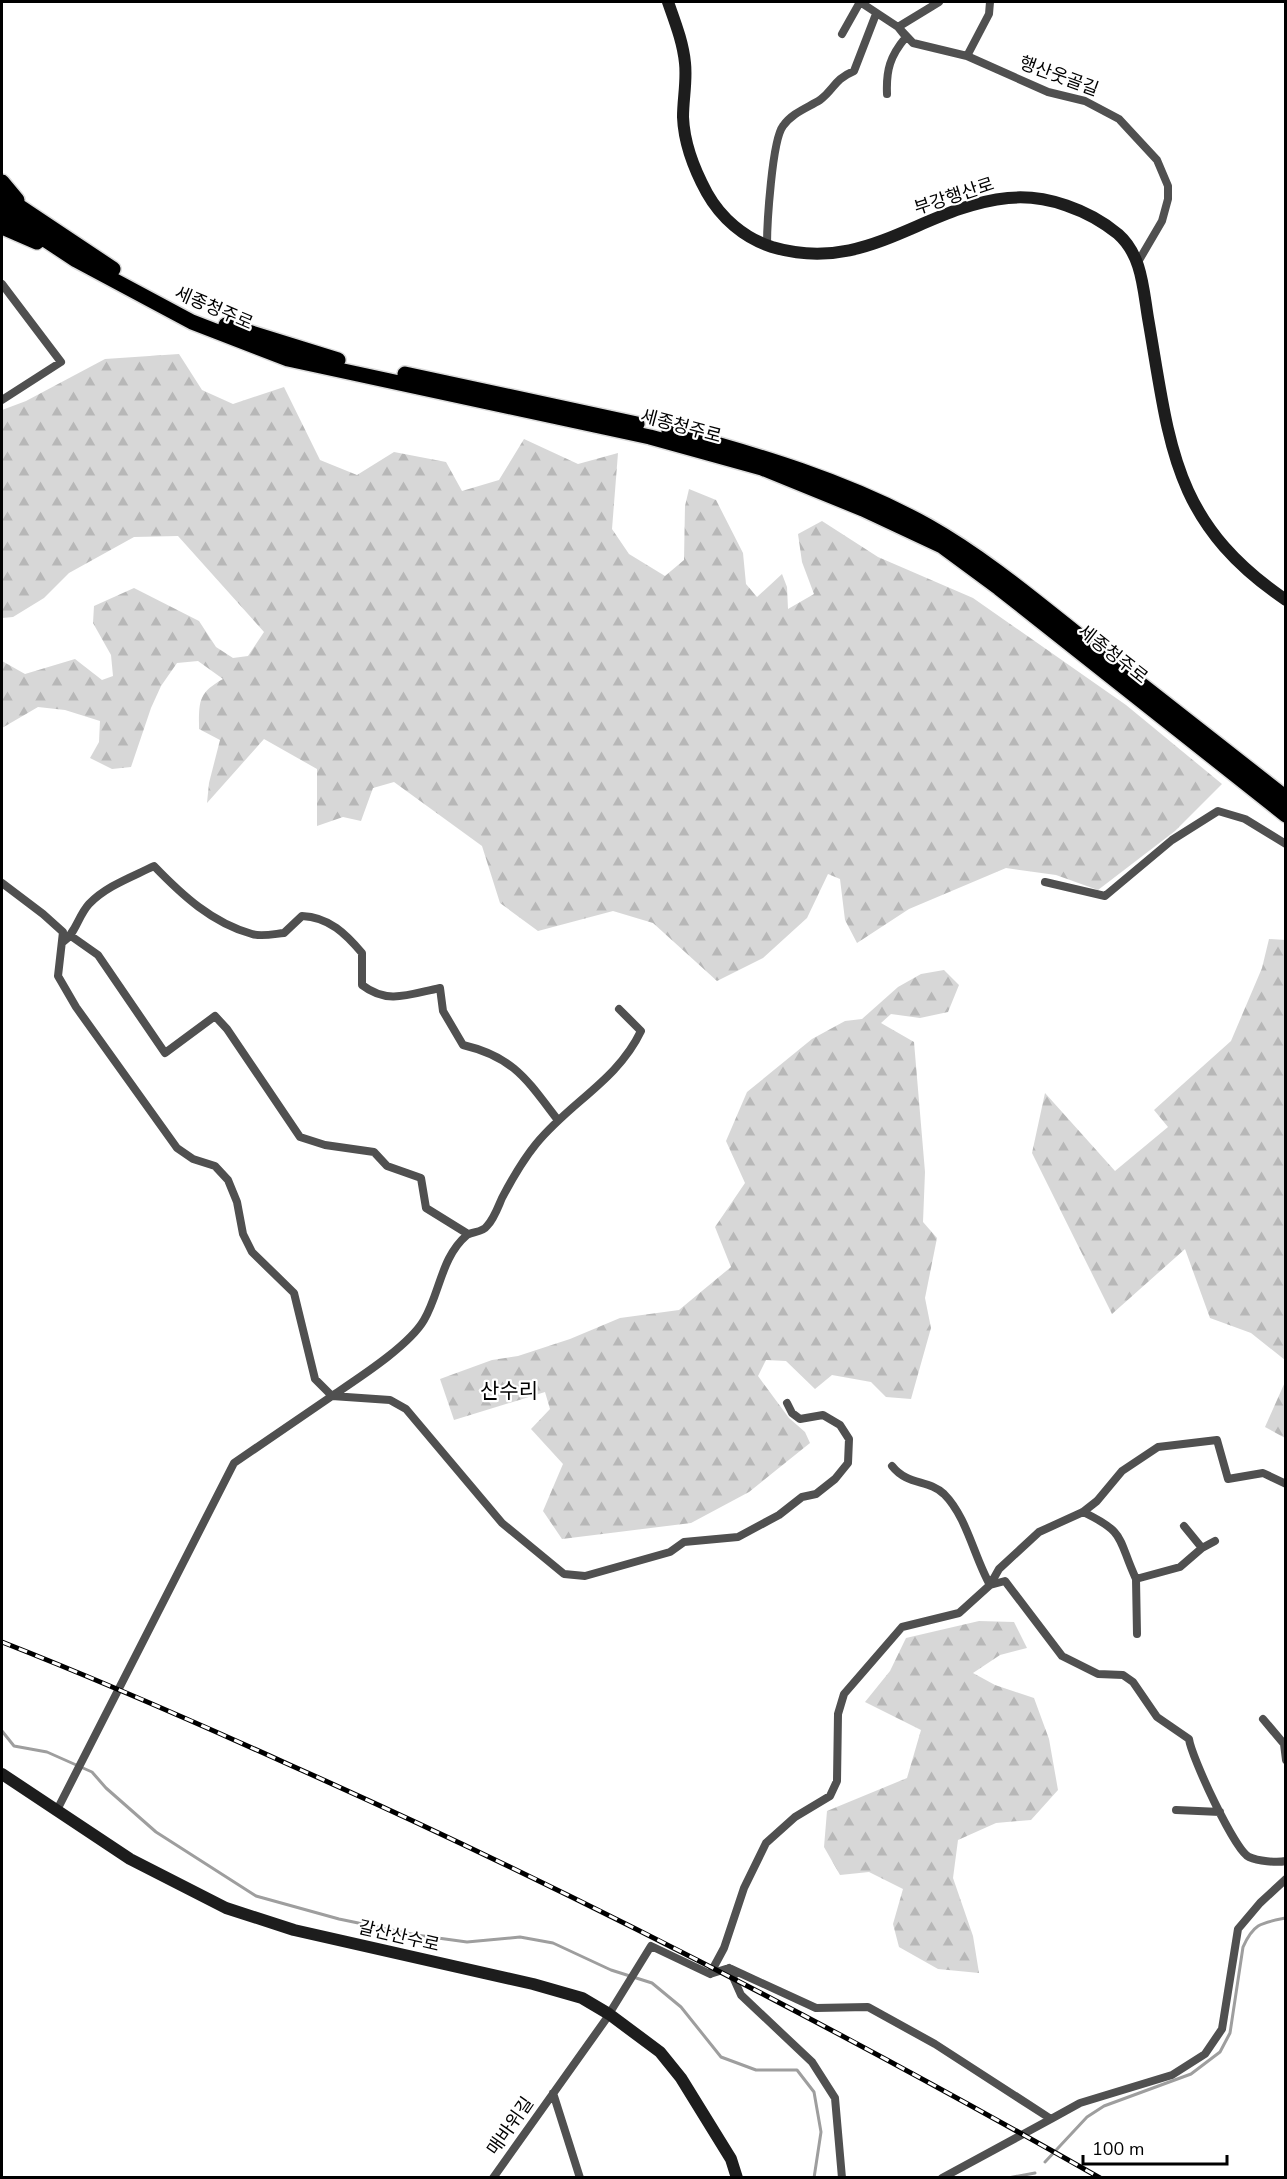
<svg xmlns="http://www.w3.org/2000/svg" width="1287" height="2179" viewBox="0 0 1287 2179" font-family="'Nunito Sans','Noto Sans KR',sans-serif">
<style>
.forest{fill:url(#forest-firs)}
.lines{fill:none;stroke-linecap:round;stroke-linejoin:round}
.stream{stroke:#9e9e9e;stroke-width:3}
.highway-casing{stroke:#dbdbdb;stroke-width:18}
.street{stroke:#505050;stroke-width:8}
.secondary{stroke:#1d1d1d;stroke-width:12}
.highway{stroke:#000;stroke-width:15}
.rail-casing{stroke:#000;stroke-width:5}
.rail{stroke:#fff;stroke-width:3;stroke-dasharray:9;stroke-linecap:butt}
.labels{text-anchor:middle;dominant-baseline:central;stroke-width:4.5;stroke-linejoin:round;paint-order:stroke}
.street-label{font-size:18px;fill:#000;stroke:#fff}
.quarter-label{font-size:21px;fill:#000;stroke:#fff}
</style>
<defs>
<pattern id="forest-firs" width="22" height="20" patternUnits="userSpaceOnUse" patternTransform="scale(1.5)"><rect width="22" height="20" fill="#d7d7d7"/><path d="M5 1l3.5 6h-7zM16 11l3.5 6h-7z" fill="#b7b7b7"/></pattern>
</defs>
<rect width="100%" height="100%" fill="#fff"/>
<path class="forest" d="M179,354L202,390L233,404L284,387L320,460L357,475L394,452L446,462L462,491L499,480L524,439L578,464L618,453L612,529L629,554L665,576L684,560L685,506L689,489L716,500L743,553L746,584L757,597L782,574L787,587L788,609L814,594L802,562L798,534L822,521L878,557L973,598L1126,705L1222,784L1175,831L1098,890L1056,875L1006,868L909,909L857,943L845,920L840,879L828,874L807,918L763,958L717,981L653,923L613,911L538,931L500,903L482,846L394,782L373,788L361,821L343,817L317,826V769L264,739L207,803L209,783L220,740L199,729C199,701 198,693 223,679L198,661L177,663L161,686L151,708L131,767L112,769L90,758L99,742L100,721L65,710L38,707L2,728V661L25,674L75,659L102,680L113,676L111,655L93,623L94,606L134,588L199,621L216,647L233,658L248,656L264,632L178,536L134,537L69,573L44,598L13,617L2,618V410L26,401L105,359Z
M1269,939L1286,940L1285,1360L1251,1333L1210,1318L1185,1249L1112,1314L1032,1153L1045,1093L1115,1171L1168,1127L1154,1110L1231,1041L1262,968Z
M944,970L959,985L948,1012L920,1018L891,1014L881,1023L914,1042L925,1172L923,1222L937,1238L925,1298L931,1328L911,1399L886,1397L871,1382L832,1375L815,1389L786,1361L766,1360L758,1376L789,1418L805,1432L810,1443L749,1492L691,1523L562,1539L543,1511L563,1464L531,1429L550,1409L545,1392L454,1420L440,1379L492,1360L518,1356L570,1339L620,1318L679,1310L731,1267L715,1227L745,1183L726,1141L747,1092L812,1039L845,1021L862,1019L898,987L921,974Z
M1285,1382V1438L1265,1427Z
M979,1621L1014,1622L1027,1648L1000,1655L973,1673L995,1685L1034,1698L1049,1739L1058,1790L1031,1820L996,1823L958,1840L953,1878L973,1936L979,1973L938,1969L899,1947L893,1924L903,1889L869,1872L840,1875L824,1847L827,1811L907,1778L921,1730L865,1702L890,1671L906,1638Z"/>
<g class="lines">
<path class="stream" d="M2,1731L14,1746L47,1752L92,1772L106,1788L156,1832L256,1896L339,1919L416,1935L467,1942L520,1937L553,1943L611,1970L652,1983L681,2007L721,2057L756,2070H797L814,2092L821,2132L814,2178
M1045,2162L1087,2117L1104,2106L1191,2074L1220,2052L1230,2033L1243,1947C1254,1923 1261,1923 1286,1918
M1008,2178L1035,2173"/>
<g class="highway-casing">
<path id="highway" d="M2,182L17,200
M2,195L113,269
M2,211L76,260L192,322L288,359L650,437L762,468L863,509L942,546L999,588L1286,815
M2,227L37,242
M226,325L338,360
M405,374L637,424
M669,431C759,455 846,481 928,526C983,557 1033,599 1082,638C1150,691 1218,744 1286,798"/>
</g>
<path class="street" d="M860,2L898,27L913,43L967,56L1048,92L1085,101L1119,119L1157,160L1168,186V199L1162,221L1138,262
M842,34L860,2
M967,56L989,14L990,2
M887,94C886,70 890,56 906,37L898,27L939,2
M767,245C767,225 772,140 783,126C792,113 807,108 820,100C835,89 833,80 854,71L876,14
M2,284L61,362L2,400
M1045,882L1105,896L1172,840L1218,811L1245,819L1286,844
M2,883L43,914L63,932L58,976L76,1007L177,1148L193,1159L215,1166L228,1180L237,1202L243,1234L252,1252L294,1293L315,1379L332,1396L234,1463L57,1810
M71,936L98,955L165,1053L215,1016L227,1029L300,1137L325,1145L374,1152L387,1166L421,1178L426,1208L468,1234
M63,942C76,933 78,916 89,904C106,886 132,877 154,866C182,895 212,923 252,934C261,937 274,934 284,933L302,916C329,917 346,934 362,953V985C388,1005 410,994 440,988L443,1011L463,1045C514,1057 527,1080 557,1119
M332,1396L390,1400L406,1409L502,1523L564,1574L585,1576L670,1552L684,1542L738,1537L779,1515L802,1497L816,1494L835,1479L848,1463L849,1439L840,1425L823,1415L800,1419L792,1413L787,1403
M332,1396C357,1379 409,1346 424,1320C440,1293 441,1257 467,1235C473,1231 482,1233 487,1226C494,1219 498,1207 502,1198C512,1179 523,1160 536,1144C570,1102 617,1081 641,1031L619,1009
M892,1466C908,1486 928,1479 944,1494C967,1517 974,1557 990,1585
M1083,1512C1127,1533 1117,1538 1136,1579L1180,1567L1202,1548L1215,1541
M1184,1526L1202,1548
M1136,1579L1137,1634
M990,1585L999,1569L1039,1532L1083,1512L1097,1501L1122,1471L1158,1447L1217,1440L1228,1479L1263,1473L1286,1484
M1263,1719L1284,1744L1286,1760
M1176,1810L1220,1812
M729,1968L741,1995L812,2062L835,2098L842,2178
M710,1974L729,1968L816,2008L868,2007L935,2044L1051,2119L1080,2103L1172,2075L1205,2054L1222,2029L1238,1929L1260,1903L1286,1879
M609,2014L651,1946L710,1974L724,1948L744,1888L766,1843L795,1817L830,1796L837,1781L838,1714L844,1694L902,1627L959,1613L990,1585L1005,1581L1062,1656L1098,1674L1123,1675L1133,1682L1157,1717L1189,1739C1191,1756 1235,1851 1249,1857C1258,1861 1276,1863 1286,1861
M553,2093L580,2178
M493,2178L609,2015
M942,2178L1051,2119"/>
<path class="secondary" d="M668,2C675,22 683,42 685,63C687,81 683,99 683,117C684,143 695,171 707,193C721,218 744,238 772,247C867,275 921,207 1008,198C1046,194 1089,210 1118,234C1142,255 1143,288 1148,318C1170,443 1171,522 1286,600
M2,1774L130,1859L226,1908L294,1930L533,1984L582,1998L609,2014L660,2052L681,2078L731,2159L737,2178"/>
<use href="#highway" class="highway"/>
<g class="rail-casing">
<path id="rail" d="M2,1642C99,1680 195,1722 290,1765C567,1888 836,2028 1100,2178"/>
</g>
<use href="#rail" class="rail"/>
</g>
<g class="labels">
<g class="street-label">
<text transform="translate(1059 76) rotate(20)">행산웃골길</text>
<text transform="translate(954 196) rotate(-18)">부강행산로</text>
<text transform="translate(214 308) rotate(23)">세종청주로</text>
<text transform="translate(681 426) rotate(15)">세종청주로</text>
<text transform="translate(1113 654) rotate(38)">세종청주로</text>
<text transform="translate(399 1936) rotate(13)">갈산산수로</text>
<text transform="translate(510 2126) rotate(-55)">매바위길</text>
</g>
<g class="quarter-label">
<text x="509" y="1391">산수리</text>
</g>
</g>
<rect width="1287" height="2179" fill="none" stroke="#000000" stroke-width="6"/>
<path d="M1083 2155v9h144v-9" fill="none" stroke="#000000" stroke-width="3"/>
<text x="1092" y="2155" font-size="18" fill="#000000" stroke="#ffffff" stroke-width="4.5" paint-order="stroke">100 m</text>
</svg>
